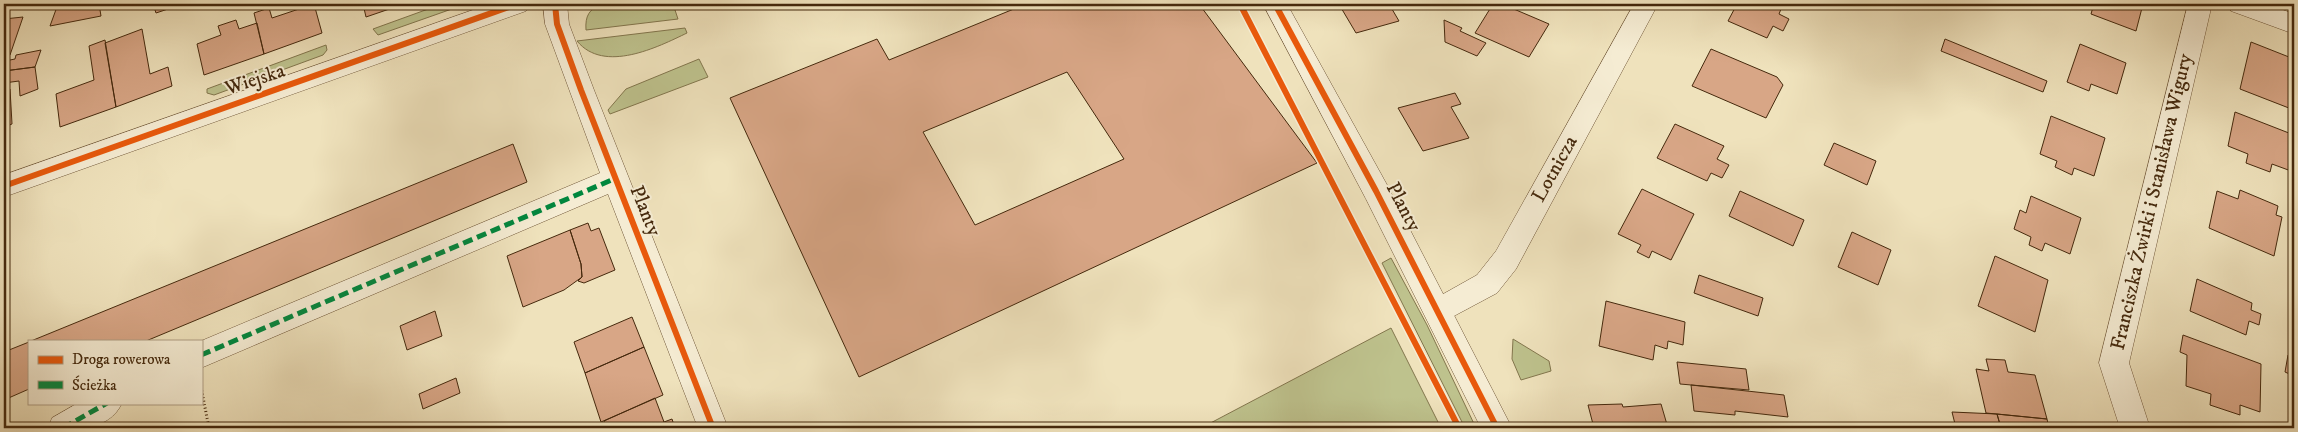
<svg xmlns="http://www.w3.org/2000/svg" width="2298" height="432" viewBox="0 0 2298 432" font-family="'IM FELL DW Pica',serif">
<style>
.green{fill:#bec28d;stroke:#82764d}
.building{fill:#d8a686;stroke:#45290d;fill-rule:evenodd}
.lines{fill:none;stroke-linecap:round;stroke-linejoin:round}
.minor-casing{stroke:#705739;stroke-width:1}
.tertiary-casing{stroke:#705739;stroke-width:1}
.path{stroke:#45290d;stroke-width:3;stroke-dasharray:1 2.5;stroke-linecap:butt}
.minor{fill:#f5ecd3;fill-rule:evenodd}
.tertiary{fill:#f5ecd3;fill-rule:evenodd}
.quiet{stroke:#00873e;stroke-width:5;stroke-dasharray:10 5;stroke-linecap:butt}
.cycleway-casing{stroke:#f5ecd3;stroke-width:9}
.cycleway{stroke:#e8590c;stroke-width:6}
.labels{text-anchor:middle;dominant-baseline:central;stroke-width:4;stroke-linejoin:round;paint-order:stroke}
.street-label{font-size:20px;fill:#45290d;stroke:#f5ecd3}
</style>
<rect width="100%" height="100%" fill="#efe2bc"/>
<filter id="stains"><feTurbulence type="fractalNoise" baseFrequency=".004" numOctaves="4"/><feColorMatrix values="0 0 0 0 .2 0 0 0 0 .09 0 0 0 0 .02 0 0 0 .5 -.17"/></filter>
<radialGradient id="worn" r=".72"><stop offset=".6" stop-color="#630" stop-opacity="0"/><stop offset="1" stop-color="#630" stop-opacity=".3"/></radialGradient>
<path class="green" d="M442,4H466L378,35L373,29Z
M602,4H673L678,19L586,30C585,16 589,9 602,4Z
M685,28L687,33C658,47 604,74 577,41Z
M326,45L327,50L323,55L214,95L207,93V89Z
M699,59L708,77L610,114L608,110L626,89Z
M1391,258L1427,325L1476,428H1465L1382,263Z
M1391,328L1441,428H1201Z
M1513,339L1549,361L1551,371L1521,380L1512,359Z"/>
<path class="building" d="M58,4H99L101,16L50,26Z
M99,4H145L100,9Z
M153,4H174V7L156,13Z
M314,4L322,33L264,54L254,13L269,8L272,18Z
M363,4H404L366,17Z
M1026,4H1199L1317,163L859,377L730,98L877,39L889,60ZM1067,72L1124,159L975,225L923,132Z
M1348,4H1389L1399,21L1356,33L1340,6Z
M1493,4H1502L1549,24L1529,57L1475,33Z
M1737,4H1769L1781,9L1779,14L1789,19L1783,31L1773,26L1767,38L1728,21Z
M2086,4H2143L2136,31L2091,14L2093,7Z
M23,17L10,55L4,56V19Z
M236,20L239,29L257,23L264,54L204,75L197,44L221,35L218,26Z
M1444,20L1462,28L1460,31L1486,43L1477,56L1445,42Z
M142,29L150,74L168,67L172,86L116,107L105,43Z
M1945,39L2047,81L2043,92L1941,51Z
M105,40L116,107L60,127L56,94L94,80L89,46Z
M2251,42L2294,59V110L2240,89Z
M2080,44L2126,63L2117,94L2091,84L2089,91L2067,82Z
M1711,49L1777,77L1783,85L1766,118L1692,86Z
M41,50L35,67L4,71L5,61L15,59L16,55Z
M35,67L38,89L20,96L19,81L4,83V71Z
M10,89L12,124L4,127V91Z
M1455,93L1461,104L1451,107L1469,138L1423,151L1398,108Z
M2235,112L2294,135V153L2291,171L2272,164L2270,172L2246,163L2248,154L2228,146Z
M2051,116L2105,138L2094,176L2074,168L2072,175L2055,167L2057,161L2040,154Z
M1675,124L1724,146L1717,159L1729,165L1722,178L1711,173L1707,181L1657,158Z
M1834,143L1876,161L1867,185L1824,165Z
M513,144L527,182L146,341H31Z
M1642,189L1694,214L1671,260L1652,251L1649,258L1637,252L1641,245L1618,234Z
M2240,190L2278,206L2276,215L2282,217L2274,256L2209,228L2217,191L2238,199Z
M1740,191L1804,220L1793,246L1729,216Z
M2031,196L2081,218L2070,254L2045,243L2042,251L2029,245L2031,237L2014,229L2020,210L2026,213Z
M588,223L591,231L599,228L615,270L584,283L578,281L582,277L581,264L570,230Z
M570,230L581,264L582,277L564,290L523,307L507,256Z
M1852,232L1891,250L1878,285L1838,267Z
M1995,256L2048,280L2035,332L1978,306Z
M1699,275L1763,298L1758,316L1694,293Z
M2197,279L2252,303L2251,310L2261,314L2259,325L2249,321L2246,335L2190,311Z
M1606,301L1685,322L1683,345L1668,341L1667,349L1655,345L1653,360L1599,346Z
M435,311L442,336L407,350L400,326Z
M632,317L644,347L585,373L574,342Z
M2183,335L2261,364L2260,412L2240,405V415L2210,405L2211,394L2186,386L2187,355L2180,352Z
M29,342V389L4,400V352Z
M644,347L663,395L601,422L585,373Z
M2288,355L2294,358V376L2285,372Z
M1986,359L2005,360L2008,372L2035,375L2047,419L1986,413L1976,369L1989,371Z
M1677,362L1746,369L1749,390L1680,384Z
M456,378L460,393L423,409L419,394Z
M1691,385L1784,395L1788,417L1735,411V415L1694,411Z
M655,398L664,422L651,428H606L604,421Z
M1622,404L1623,407L1661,404L1668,428H1594L1588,405Z
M1952,412L1997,414L2001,428H1956Z
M1997,414L2047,419L2049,428H2001Z
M672,419L675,428H651L664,422Z"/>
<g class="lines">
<g class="minor-casing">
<path id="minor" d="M543,4H567L569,24L594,90L728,428H698L608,194L201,368V341L600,173L545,24Z
M1634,4H1658L1516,269L1497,293L1439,324L1429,320L1425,311L1429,302L1477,275L1496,251Z
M2188,4H2212L2129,363L2150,428H2120L2099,363Z
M2228,4H2266L2294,14V34L2231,11Z
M78,403H122C109,432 74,428 48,428L52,418Z"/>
</g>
<g class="tertiary-casing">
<path id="tertiary" d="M490,4H529L526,11L4,197V175Z
M1263,4H1287L1386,183L1512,428H1481L1366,199Z"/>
</g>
<path class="path" d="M201,387L209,428"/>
<use href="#minor" class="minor"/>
<use href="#tertiary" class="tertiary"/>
<path class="quiet" d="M201,355L614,179
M63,428L107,403"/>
<g class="cycleway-casing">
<path id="cycleway" d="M555,4L557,24L581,90L713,428
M1240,4L1459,428
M1275,4L1376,191L1497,428
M4,186L517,4"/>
</g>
<use href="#cycleway" class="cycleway"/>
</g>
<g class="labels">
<g class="street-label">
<text transform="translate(255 80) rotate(-18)">Wiejska</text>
<text transform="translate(1555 169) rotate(-61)">Lotnicza</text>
<text transform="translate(2152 202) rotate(-77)">Franciszka Żwirki i Stanisława Wigury</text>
<text transform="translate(1403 207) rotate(62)">Planty</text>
<text transform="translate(645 211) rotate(68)">Planty</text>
</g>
</g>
<rect width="2298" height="432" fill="none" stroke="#efe2bc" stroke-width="20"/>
<rect x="5" y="5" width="2288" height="422" fill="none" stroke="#45290d" stroke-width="2.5"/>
<rect x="10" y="10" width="2278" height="412" fill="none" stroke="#45290d"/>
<rect x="28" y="340" width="175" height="65" fill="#f5ecd3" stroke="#af9e84"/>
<rect x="38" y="356" width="25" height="8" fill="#e8590c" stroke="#af9e84"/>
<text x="72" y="364" font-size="15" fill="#45290d">Droga rowerowa</text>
<rect x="38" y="381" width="25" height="8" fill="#00873e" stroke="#af9e84"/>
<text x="72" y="390" font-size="15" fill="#45290d">Ścieżka</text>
<rect width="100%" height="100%" filter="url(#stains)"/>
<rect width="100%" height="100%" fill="url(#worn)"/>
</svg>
